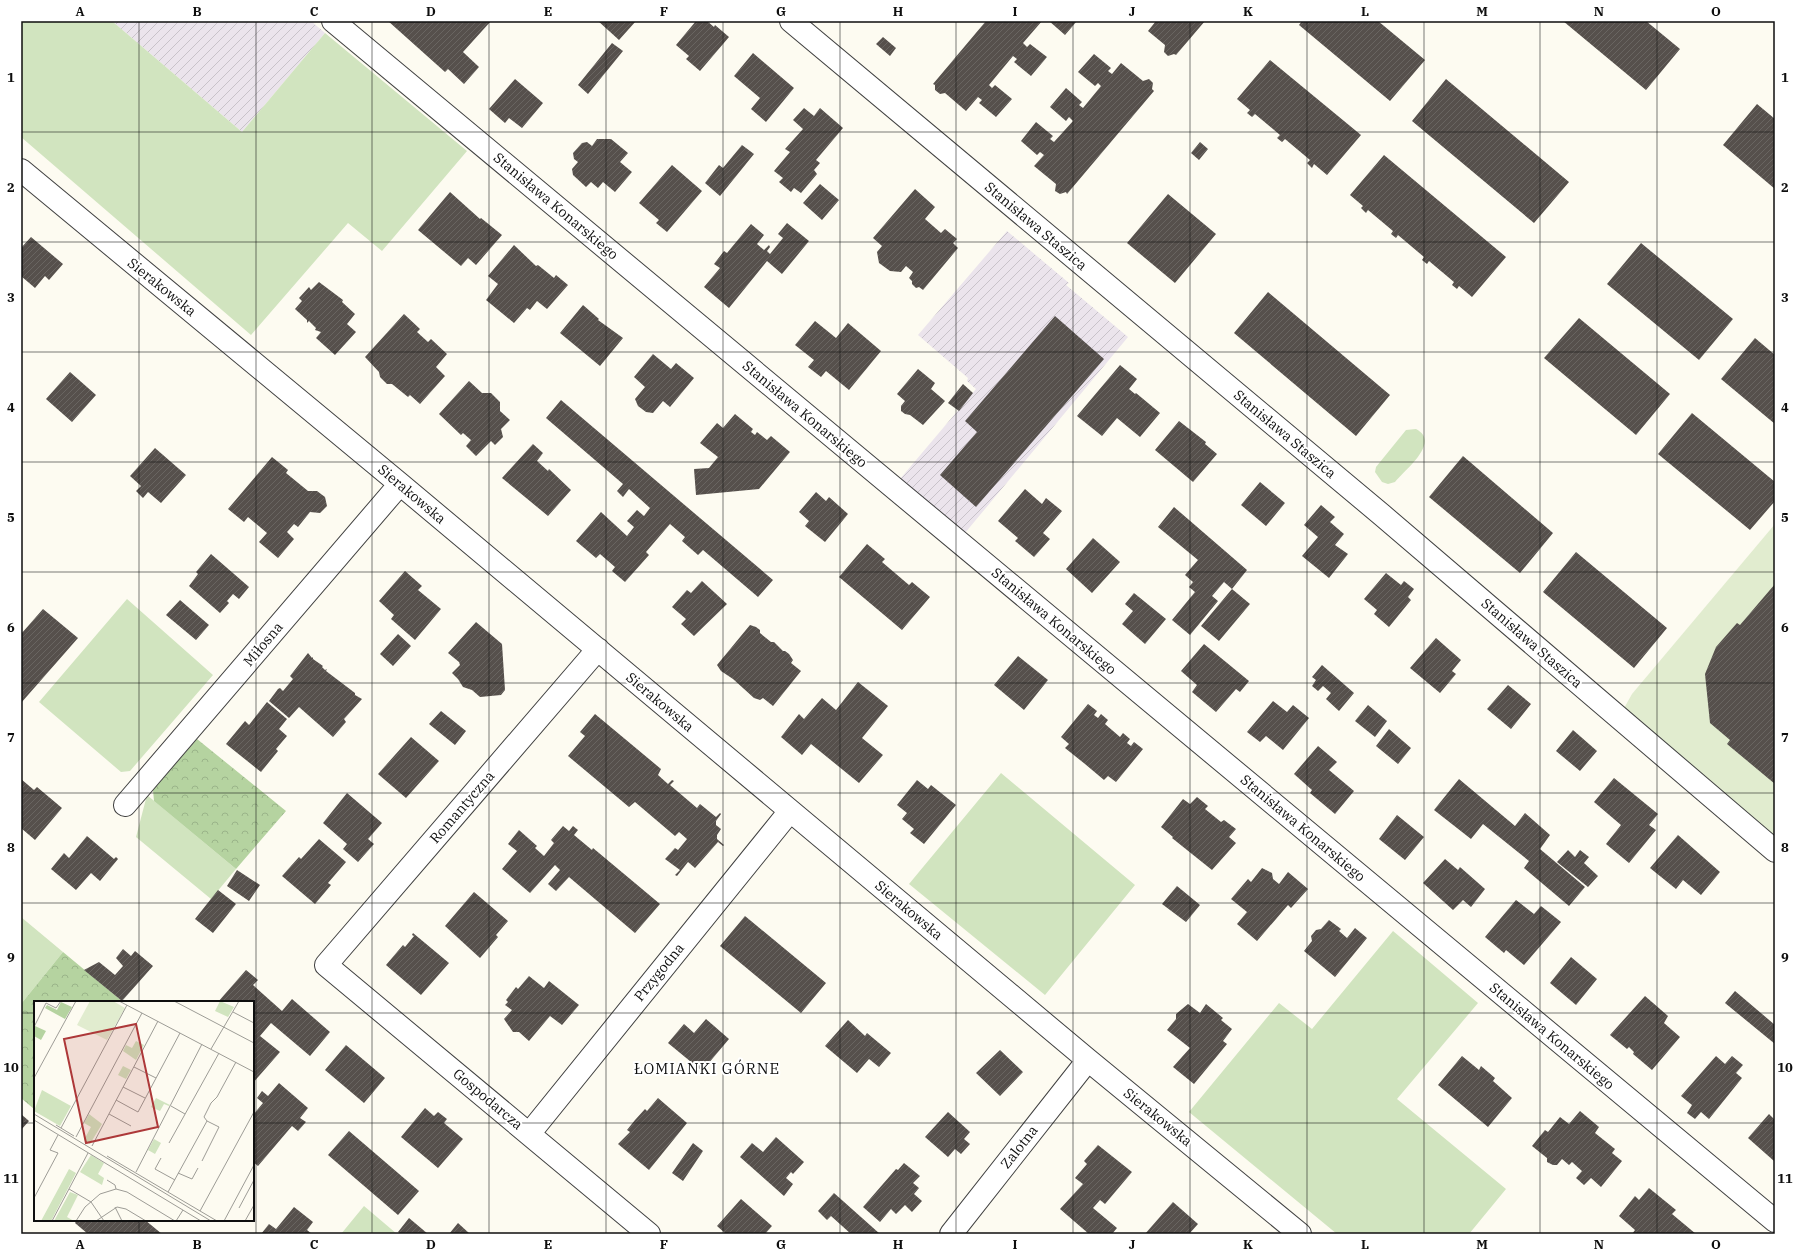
<svg xmlns="http://www.w3.org/2000/svg" width="1796" height="1255" viewBox="0 0 1796 1255" font-family="'IBM Plex Serif',serif">
<style>
.industrial{fill:url(#industrial-furrows)}
.grass{fill:#d1e4bf}
.forest{fill:url(#forest-crowns)}
.pitch{fill:#e1eccf}
.building{fill:url(#building-hatch)}
.lines{fill:none;stroke-linecap:round;stroke-linejoin:round}
.minor-casing{stroke:#414141;stroke-width:24}
.minor{stroke:#fff;stroke-width:22}
.grid{fill:none;stroke:#0e0e0e;stroke-width:1;stroke-opacity:0.55}
.labels{text-anchor:middle;dominant-baseline:central;stroke-width:4;stroke-linejoin:round;paint-order:stroke}
.street-label{font-size:14px;fill:#0e0e0e;stroke:#fff}
.neighbourhood-label{font-size:15px;letter-spacing:1px;fill:#0e0e0e;stroke:#fff}
.inset-road{fill:none;stroke:#9d9c96;stroke-width:1}
.view{fill:#ad3839;fill-opacity:0.15;stroke:#ad3839;stroke-width:2}
.inset-edge{fill:none;stroke:#0e0e0e;stroke-width:2}
.neatline{fill:none;stroke:#0e0e0e;stroke-width:1.5}
.grid-label{font-size:13px;text-anchor:middle;font-weight:bold;fill:#0e0e0e}
</style>
<defs>
<pattern id="industrial-furrows" width="10" height="10" patternUnits="userSpaceOnUse"><rect width="10" height="10" fill="#ebe4ec"/><path d="M-1 1l2-2M0 10L10 0M9 11l2-2" fill="none" stroke="#c8c2c9"/></pattern>
<pattern id="forest-crowns" width="20" height="18" patternUnits="userSpaceOnUse"><rect width="20" height="18" fill="#b5d3a0"/><path d="M2 6a3 3 0 1 1 6 0M12 15a3 3 0 1 1 6 0" fill="none" stroke="#9ab489"/></pattern>
<pattern id="building-hatch" width="6" height="6" patternUnits="userSpaceOnUse"><rect width="6" height="6" fill="#56504c"/><path d="M-1 1l2-2M0 6l6-6M5 7l2-2" fill="none" stroke="#696561"/></pattern>
</defs>
<rect width="100%" height="100%" fill="#fdfbf1"/>
<path class="industrial" d="M112,21H311L325,33L242,132Z
M1007,231L1069,283L1066,285L1128,337L965,533L900,479L976,389L967,381L968,378L918,335Z"/>
<path class="grass" d="M21,21H112L242,132L325,33L467,151L382,251L348,223L251,335L21,137Z
M1416,429C1441,442 1406,469 1395,482L1388,484L1382,482L1375,472L1376,467L1406,430Z
M127,599L213,675L130,771L121,772L39,702Z
M1001,773L1135,885L1045,995L909,884Z
M147,795L236,869L211,899L136,837Z
M21,917L63,952L21,1004Z
M1393,931L1478,1003L1397,1099L1506,1189L1469,1234H1337L1189,1112L1279,1003L1312,1029Z
M364,1206L397,1234H341Z"/>
<path class="forest" d="M197,739L286,811L236,869L154,801L153,790Z
M63,952L122,1001L35,1002V1108L34,1109L21,1098V1004Z"/>
<path class="pitch" d="M1775,524V838L1623,710L1632,694Z"/>
<path class="building" d="M388,21H491L463,52L479,67L464,84L448,69L445,72Z
M598,21H636L619,40Z
M696,21H707L714,27L715,25L729,37L700,71L686,59L689,56L676,45Z
M986,21H1042L1023,43L1027,47L1030,44L1047,57L1031,76L1014,62L1017,59L1013,56L989,85L992,88L995,85L1012,99L996,117L979,103L982,100L978,97L966,111L945,93L940,94L935,90V85L933,84Z
M1049,21H1077L1065,35Z
M1156,21H1205L1176,55L1174,54L1168,56L1164,52L1165,45L1148,31Z
M1302,21H1378L1425,60L1390,101L1299,25Z
M1563,21H1646L1680,49L1646,90Z
M883,37L896,48L890,56L876,44Z
M612,43L623,51L588,94L578,85Z
M753,53L794,88L766,122L751,109L760,98L734,76Z
M1094,54L1111,68L1108,71L1112,74L1121,63L1143,81L1149,79L1153,83L1152,89L1154,91L1067,194L1066,192L1060,194L1055,191L1056,184L1034,166L1044,155L1040,152L1037,155L1021,141L1036,122L1053,136L1050,139L1054,142L1073,121L1069,117L1066,121L1050,107L1066,88L1082,102L1079,105L1083,108L1101,86L1098,83L1095,86L1078,72Z
M1270,60L1361,135L1327,175L1314,164L1312,168L1307,163L1310,160L1285,139L1282,142L1277,138L1280,135L1255,114L1252,117L1247,113L1250,110L1237,99Z
M515,79L543,103L522,128L509,118L505,123L489,109Z
M1446,79L1569,182L1534,223L1412,121Z
M1757,104L1775,119V189L1723,145Z
M804,108L814,116L820,108L843,128L816,160L820,163L814,170L817,174L801,193L794,188L791,192L779,182L783,178L774,171L790,152L785,149L803,129L793,120Z
M597,139H611L628,153L620,162L632,172L615,192L603,182L598,188L591,182L586,187L573,175L572,169L578,162L574,159L573,153L582,143L587,142L592,146Z
M1200,142L1208,149L1199,160L1191,153Z
M742,145L754,154L720,196L705,183L719,165L723,168Z
M1384,155L1506,257L1472,297L1459,286L1457,289L1452,285L1454,282L1429,261L1427,264L1422,260L1424,257L1398,235L1396,238L1391,234L1393,231L1368,210L1366,213L1361,208L1363,206L1350,195Z
M672,165L702,191L667,232L656,223L659,220L639,203Z
M820,184L839,200L822,220L803,203Z
M915,189L935,207L925,219L941,233L945,229L957,239L953,243L958,248L923,290L919,287L916,288L912,284V281L909,278L913,272L906,266L901,272L890,271L879,263L877,252L882,246L873,238Z
M450,192L480,219L481,218L502,235L476,265L468,258L461,266L418,230Z
M1168,194L1216,234L1175,283L1127,243Z
M787,223L809,241L782,274L767,261L729,308L704,287L720,268L714,264L724,251L727,253L751,224L764,235L757,244L764,250L769,245L770,247L767,251L770,254L783,238L778,234Z
M31,237L63,264L49,280L45,276L35,288L21,276V248Z
M1641,243L1733,319L1699,360L1607,284Z
M514,245L536,266L538,265L554,278L556,275L568,285L547,309L537,301L530,310L527,308L514,323L486,300L498,284L488,276Z
M319,282L343,300L342,302L355,314L347,324L356,332L335,355L316,338L321,332L315,330L316,328L309,321L307,323V320L295,309L302,301L299,298L309,287L311,290Z
M1268,292L1390,395L1356,436L1234,333Z
M583,305L599,319L598,320L623,338L600,366L560,333Z
M404,314L420,329L417,332L428,342L431,339L447,354L436,367L445,376L420,404L410,395L408,397L392,384H387L380,377L379,372L365,357Z
M1055,316L1104,359L976,507L940,475L977,432L965,421Z
M1579,318L1670,394L1636,435L1544,358Z
M815,321L836,338L848,323L881,351L849,390L826,371L821,377L808,367L814,360L795,345Z
M1755,338L1775,355V424L1721,379Z
M653,354L671,369L676,363L694,378L670,407L663,401L653,413L646,412L638,406L635,399L645,387L634,377Z
M1120,365L1137,379L1129,389L1135,394L1136,393L1160,413L1140,437L1117,418L1102,436L1077,416Z
M918,369L935,383L931,389L945,401L923,425L910,415L905,414L901,411V406L905,401L897,394Z
M70,372L96,395L72,422L46,399Z
M469,381L482,393H491L500,402V411L510,420L501,429L503,437L495,445L491,441L476,456L466,446L471,440L463,433L461,435L439,414Z
M963,384L973,393L959,411L948,403Z
M561,400L773,580L758,597L703,550L698,555L682,541L685,537L670,524L646,552L649,555L625,582L612,571L615,567L600,554L596,558L576,541L601,512L627,536L634,527L627,521L637,510L644,516L650,508L629,489L623,497L617,491L623,484L546,418Z
M1692,413L1775,482V501L1750,530L1658,454Z
M735,414L753,429L751,432L755,435L757,432L767,440L771,436L790,452L759,489L696,495L694,469L709,468L718,457L700,443L717,423L723,428Z
M1179,421L1206,442L1205,444L1217,454L1193,482L1155,450Z
M533,444L543,453L537,461L548,471L549,469L571,490L548,516L502,478Z
M155,448L186,475L161,503L148,492L143,498L136,491L141,486L130,476Z
M1463,456L1553,533L1520,573L1429,497Z
M272,457L288,470L286,473L308,491H317L325,497L327,506L320,513L310,512L298,527L294,524L287,532L294,539L278,558L259,542L267,533L248,517L244,522L228,509Z
M1260,482L1285,503L1266,526L1241,505Z
M1025,489L1042,504L1046,498L1062,511L1043,533L1050,539L1034,557L1015,541L1018,538L998,521Z
M816,492L826,501L829,497L848,514L825,542L805,526L809,521L799,512Z
M1321,505L1335,517L1330,522L1344,534L1335,545L1348,554L1329,578L1302,556L1318,537L1304,525Z
M1174,507L1247,570L1232,589L1224,582L1212,596L1218,601L1190,635L1172,620L1195,592L1189,587L1193,582L1185,575L1198,560L1158,527Z
M1093,538L1120,562L1092,593L1066,569Z
M867,544L885,559L882,562L909,585L912,582L930,597L902,630L839,577Z
M1576,552L1667,628L1634,668L1543,592Z
M211,554L249,587L239,599L233,594L227,601L229,603L220,613L189,586L198,574L196,572Z
M405,571L422,586L418,590L441,609L415,640L391,619L394,615L379,601Z
M1386,573L1401,585L1404,581L1414,589L1408,597L1411,600L1389,627L1374,614L1377,610L1364,599Z
M702,581L727,604L694,636L681,624L686,619L672,607L687,590L691,593Z
M1775,584V784L1727,744L1730,740L1710,723L1705,674L1716,647L1737,623L1740,625Z
M1232,589L1250,604L1219,641L1201,626Z
M1134,593L1166,619L1145,644L1122,624L1133,611L1125,604Z
M180,600L209,625L196,640L166,615Z
M43,609L78,638L21,703V634Z
M476,622L502,644L505,690L501,695L480,697L472,690L463,687L458,679L452,673L460,665L459,662L448,653Z
M750,625L756,627L760,630V633L771,642H774L783,651H785L789,654L793,660L791,663L801,671L773,706L763,698L760,700L754,698L733,679L721,671L717,665Z
M398,634L411,646L393,666L380,654Z
M1436,638L1461,660L1452,671L1456,674L1440,693L1410,668Z
M1204,644L1249,681L1240,692L1236,689L1216,712L1192,692L1197,685L1181,671Z
M308,653L312,658L313,657V659L323,666L322,667L325,670L327,669L326,671L355,693V695L362,699L344,719L346,722L333,737L299,707L289,718L269,701L278,689L280,688L283,691L293,679L290,676Z
M1018,656L1048,680L1024,710L994,685Z
M1322,665L1354,693L1339,711L1326,699L1331,693L1323,686L1318,691L1312,686L1316,680L1312,677Z
M858,682L888,706L862,738L883,755L859,783L811,744L802,755L781,737L799,714L804,719L822,698L836,710Z
M1508,685L1531,704L1511,729L1487,709Z
M1273,701L1287,712L1293,705L1309,718L1283,750L1266,736L1260,742L1247,732Z
M267,702L287,719L279,729L287,736L276,749L278,751L261,772L226,744L245,721L249,725Z
M1088,704L1097,711L1094,715L1098,718L1101,714L1108,720L1105,724L1120,737L1123,733L1130,739L1127,743L1131,746L1134,742L1143,749L1116,782L1108,776L1104,780L1085,764L1065,748L1069,744L1061,737Z
M1368,705L1387,721L1375,737L1355,721Z
M441,711L466,731L455,745L429,724Z
M595,714L661,769L658,775L668,784L672,780L674,781L670,785L697,808L700,804L716,817L720,813L721,814L716,821V825L721,829L717,835V839L724,845L723,846L718,842L695,868L688,862L677,876L675,875L680,870L665,859L675,848L678,850L687,839L679,832L675,836L635,802L629,807L568,756L585,736L580,732Z
M1389,729L1411,748L1398,764L1376,746Z
M1573,730L1597,751L1580,771L1556,751Z
M411,737L439,761L406,798L378,774Z
M1318,746L1337,762L1329,770L1354,791L1335,814L1310,793L1312,790L1294,774Z
M1614,778L1658,814L1649,825L1656,830L1629,863L1606,844L1621,825L1594,802Z
M21,779L34,790L37,787L62,808L35,840L21,828Z
M1459,779L1515,826L1525,813L1550,835L1540,849L1585,887L1569,906L1524,868L1529,861L1483,824L1471,839L1434,810Z
M917,780L928,789L931,785L956,805L924,844L910,833L914,829L902,819L907,813L897,805Z
M347,793L382,823L368,839L374,844L358,862L343,849L347,844L323,823Z
M1197,797L1208,806L1205,809L1221,822L1224,820L1236,829L1229,837L1236,843L1212,870L1172,838L1173,837L1161,827L1183,799L1190,804Z
M1397,815L1424,837L1405,860L1379,839Z
M563,826L569,831L573,826L578,830L574,835L592,850L593,848L660,904L635,933L569,877L556,891L548,884L560,870L555,865L530,893L502,869L517,851L508,844L519,830L537,846L535,848L544,856L554,843L551,840Z
M1678,835L1720,872L1701,895L1683,880L1676,889L1650,868Z
M87,836L114,859L116,857L118,859L100,881L91,873L76,890L51,869L64,853L69,858Z
M319,839L346,862L328,883L331,885L315,904L282,876L299,857L301,859Z
M1568,850L1575,857L1580,850L1589,857L1584,863L1598,876L1588,887L1557,862Z
M1445,859L1458,870L1460,867L1485,889L1471,907L1463,900L1453,910L1423,883Z
M1262,868L1272,873L1273,879L1279,884L1288,872L1308,889L1291,908L1288,905L1257,941L1237,924L1247,912L1231,899L1248,879L1251,882Z
M237,870L260,885L249,901L227,886Z
M1177,886L1200,905L1186,922L1162,904Z
M218,890L236,904L213,933L195,919Z
M474,892L508,921L496,935L498,937L480,958L445,926Z
M1516,900L1534,914L1541,906L1561,922L1524,965L1506,950L1504,953L1485,937Z
M745,916L826,983L801,1013L720,946Z
M1329,920L1341,929L1339,931L1347,938L1355,928L1367,938L1335,977L1304,951L1312,941L1311,936L1316,930L1321,929Z
M413,933L449,963L421,995L386,965L403,945L405,947L414,936L412,935Z
M123,949L131,956L135,951L153,966L122,1001L84,970L99,962L115,975L123,966L116,958Z
M1571,957L1597,979L1576,1005L1550,983Z
M246,970L258,980L253,985L282,1011L292,999L330,1032L310,1056L271,1023L260,1036L280,1052L253,1083V1002H218Z
M529,976L544,988L549,981L579,1005L562,1025L550,1016L529,1041L519,1032H513L504,1019L512,1010L505,1005L508,1002L506,1000L516,987L518,989Z
M1735,991L1775,1025V1044L1725,1003Z
M1645,996L1668,1016L1664,1023L1680,1037L1652,1070L1633,1054L1634,1052L1629,1047L1627,1049L1610,1035Z
M1188,1004L1200,1013L1206,1004L1223,1018L1221,1020L1232,1029L1223,1041L1227,1044L1194,1084L1173,1067L1190,1048L1167,1030L1176,1019V1014Z
M706,1019L729,1039L702,1071L668,1043L684,1024L694,1033Z
M848,1020L865,1036L867,1033L891,1053L879,1067L869,1059L857,1073L825,1046Z
M346,1045L385,1078L364,1103L325,1070Z
M1000,1050L1023,1072L1000,1096L976,1073Z
M1462,1056L1479,1070L1481,1066L1495,1078L1493,1081L1512,1098L1488,1127L1438,1085Z
M1716,1056L1725,1064L1732,1056L1743,1065L1736,1073L1742,1078L1709,1119L1701,1112L1695,1119L1687,1113L1692,1105L1681,1096Z
M279,1083L308,1108L300,1118L306,1122L298,1131L292,1126L258,1166L253,1162V1115L263,1103L257,1098L262,1091L268,1096Z
M658,1098L687,1123L649,1170L618,1144L630,1132L627,1130L635,1120L645,1109L647,1111Z
M425,1108L434,1116L438,1112L447,1119L444,1123L463,1139L438,1168L401,1137Z
M1580,1111L1599,1127L1595,1133L1615,1149L1612,1153L1622,1161L1601,1187L1591,1178L1584,1185L1576,1178L1582,1171L1572,1162L1569,1165L1562,1159L1557,1165H1553L1547,1162V1158L1532,1146L1545,1130L1548,1132L1560,1117L1569,1124Z
M948,1112L970,1132L964,1139L970,1144L961,1154L955,1149L948,1157L925,1137Z
M21,1114L29,1121L21,1130Z
M1769,1114L1775,1120L1774,1161L1748,1138Z
M349,1131L419,1191L398,1215L328,1155Z
M776,1137L804,1162L793,1174L791,1172L786,1178L793,1184L784,1196L740,1157L752,1143L763,1152Z
M693,1143L703,1151L683,1181L672,1173Z
M1098,1145L1132,1172L1105,1204L1100,1200L1093,1208L1117,1228L1112,1234H1089L1060,1209L1083,1184L1075,1178L1087,1164L1084,1161Z
M904,1163L920,1176L913,1183L919,1188L914,1194L922,1201L912,1212L905,1205L896,1214L891,1209L880,1222L863,1207L896,1169L898,1170Z
M1649,1188L1676,1210L1672,1214L1696,1234H1632L1635,1230L1619,1216L1635,1196L1639,1200Z
M834,1193L880,1234H851L831,1216L827,1220L818,1211Z
M741,1199L772,1226L765,1234H726L717,1226Z
M1173,1202L1198,1224L1189,1234H1145Z
M294,1207L313,1222L307,1230L312,1234H261L269,1224L276,1229Z
M409,1218L428,1234H401L398,1232Z
M77,1220H145L162,1234H88L75,1223Z
M458,1223L470,1234H449Z"/>
<g class="lines">
<g class="minor-casing">
<path id="minor" d="M333,21L1775,1221
M791,21L1382,515L1775,851
M21,170L400,484L1088,1060L1300,1234
M598,649L326,965L649,1234
M125,805L400,484
M529,1134L790,811
M951,1234L1088,1060"/>
</g>
<use href="#minor" class="minor"/>
</g>
<path class="grid" d="M139,21V1002M256,21V1234M372,21V1234M489,21V1234M606,21V1234M723,21V1234M840,21V1234M956,21V1234M1073,21V1234M1190,21V1234M1307,21V1234M1424,21V1234M1540,21V1234M1657,21V1234M21,132H1775M21,242H1775M21,352H1775M21,462H1775M21,572H1775M21,683H1775M21,793H1775M21,903H1775M21,1013H35M253,1013H1775M21,1123H35M253,1123H1775M139,1220V1234"/>
<g class="labels">
<g class="street-label">
<text transform="translate(556 206) rotate(40)">Stanisława Konarskiego</text>
<text transform="translate(1036 226) rotate(40)">Stanisława Staszica</text>
<text transform="translate(162 287) rotate(39)">Sierakowska</text>
<text transform="translate(805 414) rotate(40)">Stanisława Konarskiego</text>
<text transform="translate(1285 434) rotate(40)">Stanisława Staszica</text>
<text transform="translate(412 494) rotate(40)">Sierakowska</text>
<text transform="translate(1054 621) rotate(40)">Stanisława Konarskiego</text>
<text transform="translate(1532 643) rotate(41)">Stanisława Staszica</text>
<text transform="translate(263 644) rotate(-50)">Miłosna</text>
<text transform="translate(660 702) rotate(40)">Sierakowska</text>
<text transform="translate(462 807) rotate(-49)">Romantyczna</text>
<text transform="translate(1303 828) rotate(40)">Stanisława Konarskiego</text>
<text transform="translate(909 910) rotate(40)">Sierakowska</text>
<text transform="translate(659 972) rotate(-51)">Przygodna</text>
<text transform="translate(1552 1036) rotate(40)">Stanisława Konarskiego</text>
<text transform="translate(488 1099) rotate(40)">Gospodarcza</text>
<text transform="translate(1158 1117) rotate(39)">Sierakowska</text>
<text transform="translate(1019 1147) rotate(-52)">Zalotna</text>
</g>
<g class="neighbourhood-label">
<text x="707" y="1068">ŁOMIANKI GÓRNE</text>
</g>
</g>
<g transform="translate(34 1001)">
<rect width="220" height="220" fill="#fdfbf1"/>
<path d="M186,0L200,6L194,16L181,10ZM102,40L110,44L102,59L89,50L92,44L98,47ZM89,65L97,69L92,78L84,74ZM8,89L37,105L26,125L0,110ZM122,97L136,104L135,105L130,103L126,110L117,106ZM55,113L68,123L56,143L50,139L57,126L50,122ZM120,138L127,142L121,153L114,149ZM57,154L70,162L64,173L70,177L68,184L46,171ZM35,168L42,172L17,220H7ZM36,191L44,194L33,216L40,220H20Z" fill="#d1e4bf"/>
<path d="M27,1L38,6L31,18L11,7L13,4L23,9ZM1,25L12,30L7,39L0,35Z" fill="#b5d3a0"/>
<path d="M56,0H79L91,7L73,39L43,24Z" fill="#e1eccf"/>
<path class="inset-road" d="M85,0L220,71M140,0L220,42M199,11L220,22M0,26L12,2L22,7L27,0M177,48L205,0M100,66L122,77M0,77L42,0M89,86L111,97M82,99L104,111L146,32M137,105L151,113M0,113L177,220M75,113L97,125M0,119L167,220M22,124L40,135M27,127L93,4M42,136L108,12M135,142L185,52M58,145L124,20M73,155L183,220M127,157L121,168L141,179M168,160L185,126L173,120M102,171L168,43M144,172L158,178L164,167M73,179L81,184L82,188L93,191L141,220M35,188L57,201L70,220M134,191L173,120L170,116L177,102L183,96L202,61M0,197L24,152L16,149L24,134M81,206L88,220M205,207L220,179M166,210L220,111M18,220L54,152M42,220L51,206L66,193L82,188M62,220L83,206L92,208L112,220M142,220L149,209M190,220L220,164M211,220L220,204"/>
<path class="view" d="M102,23L124,126L52,142L30,38Z"/>
<rect width="220" height="220" class="inset-edge"/>
</g>
<rect width="1796" height="1255" fill="none" stroke="#ffffff" stroke-width="44"/>
<rect x="22" y="22" width="1752" height="1211" class="neatline"/>
<g class="grid-label">
<text x="80" y="16">A</text>
<text x="197" y="16">B</text>
<text x="314" y="16">C</text>
<text x="431" y="16">D</text>
<text x="548" y="16">E</text>
<text x="664" y="16">F</text>
<text x="781" y="16">G</text>
<text x="898" y="16">H</text>
<text x="1015" y="16">I</text>
<text x="1132" y="16">J</text>
<text x="1248" y="16">K</text>
<text x="1365" y="16">L</text>
<text x="1482" y="16">M</text>
<text x="1599" y="16">N</text>
<text x="1716" y="16">O</text>
<text x="11" y="82">1</text>
<text x="1785" y="82">1</text>
<text x="11" y="192">2</text>
<text x="1785" y="192">2</text>
<text x="11" y="302">3</text>
<text x="1785" y="302">3</text>
<text x="11" y="412">4</text>
<text x="1785" y="412">4</text>
<text x="11" y="522">5</text>
<text x="1785" y="522">5</text>
<text x="11" y="632">6</text>
<text x="1785" y="632">6</text>
<text x="11" y="742">7</text>
<text x="1785" y="742">7</text>
<text x="11" y="852">8</text>
<text x="1785" y="852">8</text>
<text x="11" y="962">9</text>
<text x="1785" y="962">9</text>
<text x="11" y="1072">10</text>
<text x="1785" y="1072">10</text>
<text x="11" y="1183">11</text>
<text x="1785" y="1183">11</text>
<text x="80" y="1249">A</text>
<text x="197" y="1249">B</text>
<text x="314" y="1249">C</text>
<text x="431" y="1249">D</text>
<text x="548" y="1249">E</text>
<text x="664" y="1249">F</text>
<text x="781" y="1249">G</text>
<text x="898" y="1249">H</text>
<text x="1015" y="1249">I</text>
<text x="1132" y="1249">J</text>
<text x="1248" y="1249">K</text>
<text x="1365" y="1249">L</text>
<text x="1482" y="1249">M</text>
<text x="1599" y="1249">N</text>
<text x="1716" y="1249">O</text>
</g>
</svg>
